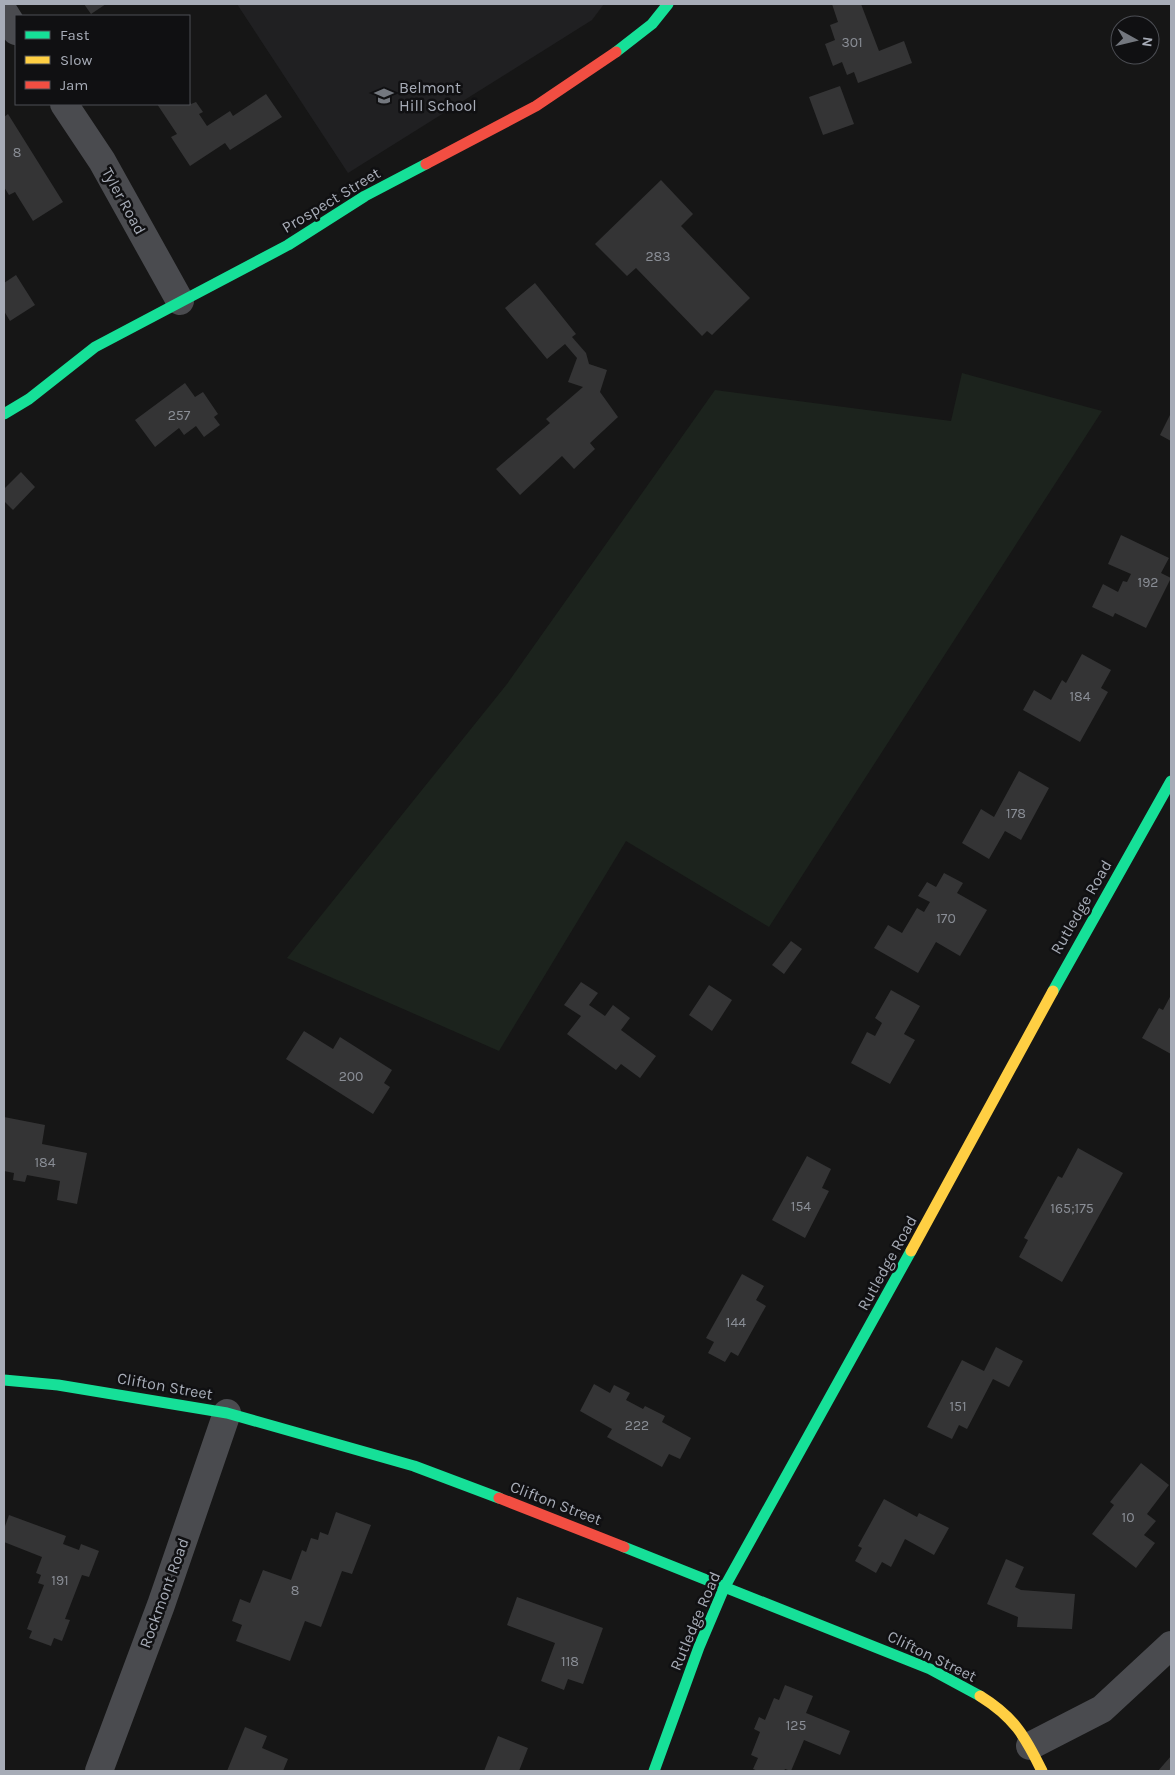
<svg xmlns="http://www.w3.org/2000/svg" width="1175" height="1775" viewBox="0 0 1175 1775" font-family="Karla,sans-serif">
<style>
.built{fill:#202022}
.green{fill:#1c231d}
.building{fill:#343435}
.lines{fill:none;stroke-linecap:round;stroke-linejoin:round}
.street{stroke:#4a4b4f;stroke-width:28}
.fast{stroke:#16e098;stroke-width:11}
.slow{stroke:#ffcf43;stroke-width:11}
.jam{stroke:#f24e42;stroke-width:11}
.labels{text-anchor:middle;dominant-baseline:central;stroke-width:5;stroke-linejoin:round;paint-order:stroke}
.number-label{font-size:14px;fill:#8a8e96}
.poi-label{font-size:16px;fill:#a7acb7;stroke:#101012;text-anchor:start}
.street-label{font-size:16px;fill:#a7acb7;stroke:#101012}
</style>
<rect width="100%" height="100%" fill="#161616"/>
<path class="built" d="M237,4H604L592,20L348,173Z"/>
<path class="green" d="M962,373L1102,411L769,927L626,841L499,1051L287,958L507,684L715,390L951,421Z"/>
<path class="building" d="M84,4H106L91,14Z
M832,4H861L879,51L904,41L912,63L858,83L854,72L847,75L842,62L833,66L825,44L835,40L830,25L838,22Z
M840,86L854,124L823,135L809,97Z
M266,94L282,117L230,150L225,143L190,166L171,137L177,134L157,104H189V100L191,104L196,102L203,112L199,114L207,126L230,111L233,116Z
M8,114L63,202L33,221L15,192L9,195L4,187V117Z
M661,180L693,214L681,226L750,298L712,335L707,331L702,336L636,268L627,276L595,244Z
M16,275L35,305L10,321L4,311V283Z
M535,283L576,334L572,337L586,353L589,364L607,370L600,392L618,417L590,443L595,449L574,469L562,456L520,495L496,469L550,423L546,419L583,387L568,382L577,358L565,344L547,359L505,308Z
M185,383L195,397L203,392L218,414L214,417L220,425L204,437L196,426L184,435L179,428L155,447L135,420Z
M1171,413V441L1160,435Z
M21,472L35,487L13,510L4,501V489Z
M1121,535L1169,558L1161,573L1171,578L1146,628L1115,613L1113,617L1092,607L1103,584L1118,592L1123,581L1127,582L1131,574L1108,564Z
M1082,654L1111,670L1101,688L1108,692L1080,742L1023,710L1034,690L1051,700L1062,680L1066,683Z
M1019,771L1049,788L1021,840L1005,831L989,859L962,843L981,809L994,817Z
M944,873L963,883L957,893L987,910L960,956L936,942L918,973L874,948L888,925L902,933L917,908L924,912L930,902L918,896L927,882L936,887Z
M791,941L802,949L784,974L772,965Z
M581,982L598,993L589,1005L605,1016L613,1005L630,1018L621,1030L656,1056L640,1078L621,1064L616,1070L567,1034L581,1016L564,1005Z
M709,985L732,1000L712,1031L689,1015Z
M891,990L920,1006L904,1034L915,1040L890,1084L851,1063L867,1032L875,1036L882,1023L875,1018Z
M1171,995V1054L1142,1038L1159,1008L1163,1010Z
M304,1031L333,1049L340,1037L392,1070L384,1083L390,1087L373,1114L286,1059Z
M4,1117L45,1125L42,1144L87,1153L77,1204L57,1200L60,1181L27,1175L25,1182L13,1180L14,1173L4,1171Z
M1078,1148L1123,1173L1062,1282L1019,1257L1028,1240L1024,1238L1058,1176L1062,1178Z
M807,1156L831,1169L822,1188L829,1191L805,1238L772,1220Z
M742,1274L764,1286L756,1300L766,1306L738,1356L731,1352L725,1362L708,1353L714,1342L706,1338Z
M996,1347L1023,1361L1009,1387L993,1379L967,1429L959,1425L952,1439L927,1427L962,1360L984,1371Z
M594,1384L610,1393L614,1385L630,1393L626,1400L643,1409L645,1406L665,1416L662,1422L691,1438L680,1459L669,1454L662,1467L607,1437L612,1429L580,1411Z
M1141,1463L1169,1485L1147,1514L1156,1521L1144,1535L1155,1543L1136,1568L1092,1534L1114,1505L1110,1502Z
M884,1499L917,1517L919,1513L949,1528L934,1555L905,1539L891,1567L882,1562L876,1573L855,1561L862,1548L858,1546Z
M336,1512L371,1525L352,1574L342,1571L321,1627L305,1621L290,1661L236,1641L242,1625L232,1621L240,1599L250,1603L263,1570L291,1580L302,1550L306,1552L311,1538L318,1540L320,1532L328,1535Z
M9,1515L66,1536L63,1544L79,1550L81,1544L99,1551L89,1577L82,1575L65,1619L70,1620L62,1641L54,1638L51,1646L29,1638L32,1631L27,1629L44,1585L38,1583L41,1575L36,1573L42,1557L4,1542V1529Z
M1006,1559L1024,1567L1015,1587L1021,1590L1075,1594L1072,1629L1017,1627L1018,1617L987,1604Z
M517,1597L603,1628L583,1684L568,1679L564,1690L541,1681L555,1643L507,1625Z
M785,1685L813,1696L806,1713L850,1731L840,1755L804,1740L791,1771L785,1769L784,1771H758L753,1769L758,1758L751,1755L760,1732L754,1729L759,1717L765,1720L774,1698L779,1700Z
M245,1727L267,1736L262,1748L288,1759L283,1771H227Z
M498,1736L528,1748L519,1771H484Z
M1171,1756V1771H1158Z"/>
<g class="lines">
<path class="street" d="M4,12L16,31
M64,104L102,161L180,301
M1030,1746L1102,1709L1171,1645
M99,1771L161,1605L227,1413"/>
<path class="fast" d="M616,52L652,24L668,4
M4,414L29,399L95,347L288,245L365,196L426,164
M1053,991L1171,781
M4,1380L58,1385L227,1413L414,1466L499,1498
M624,1547L930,1669L980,1696
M654,1771L699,1647L724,1588L911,1251"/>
<path class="slow" d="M911,1251L1053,991
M980,1696C1014,1717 1025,1736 1042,1771"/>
<path class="jam" d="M426,164L536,106L616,52
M499,1498L624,1547"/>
</g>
<defs>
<g id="school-bare" transform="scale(1.5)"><path d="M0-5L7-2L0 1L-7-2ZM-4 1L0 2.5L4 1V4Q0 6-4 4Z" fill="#74787f" stroke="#101012" stroke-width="2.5" paint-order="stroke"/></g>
</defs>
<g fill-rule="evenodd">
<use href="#school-bare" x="384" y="96"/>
</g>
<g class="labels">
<g class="number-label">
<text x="852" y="42">301</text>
<text x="17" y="152">8</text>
<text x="658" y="256">283</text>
<text x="179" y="415">257</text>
<text x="1148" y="582">192</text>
<text x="1080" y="696">184</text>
<text x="1016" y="813">178</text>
<text x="946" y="918">170</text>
<text x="351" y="1076">200</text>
<text x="45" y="1162">184</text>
<text x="801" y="1206">154</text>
<text x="1072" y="1208">165;175</text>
<text x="736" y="1322">144</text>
<text x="958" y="1406">151</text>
<text x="637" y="1425">222</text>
<text x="1128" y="1517">10</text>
<text x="60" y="1580">191</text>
<text x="295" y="1590">8</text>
<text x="570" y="1661">118</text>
<text x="796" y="1725">125</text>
</g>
<g class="poi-label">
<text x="399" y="87">Belmont<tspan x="399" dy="18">Hill School</tspan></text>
</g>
<g class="street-label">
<text transform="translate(331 200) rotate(-31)">Prospect Street</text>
<text transform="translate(124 201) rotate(61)">Tyler Road</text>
<text transform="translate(1081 907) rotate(-60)">Rutledge Road</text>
<text transform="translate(887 1263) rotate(-61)">Rutledge Road</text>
<text transform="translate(165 1386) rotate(10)">Clifton Street</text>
<text transform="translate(556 1503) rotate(21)">Clifton Street</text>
<text transform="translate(164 1593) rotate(-70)">Rockmont Road</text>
<text transform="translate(695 1621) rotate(-67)">Rutledge Road</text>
<text transform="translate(932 1656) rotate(26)">Clifton Street</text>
</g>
</g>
<rect width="1175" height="1775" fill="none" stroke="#a7acb7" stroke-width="10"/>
<rect x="15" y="15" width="175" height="90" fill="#101012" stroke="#4c4e54"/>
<rect x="25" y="31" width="25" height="8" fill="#16e098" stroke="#4c4e54"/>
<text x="60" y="40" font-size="15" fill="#a7acb7">Fast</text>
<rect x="25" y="56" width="25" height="8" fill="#ffcf43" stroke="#4c4e54"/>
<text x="60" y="65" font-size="15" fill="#a7acb7">Slow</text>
<rect x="25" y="81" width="25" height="8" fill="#f24e42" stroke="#4c4e54"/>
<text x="60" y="90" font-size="15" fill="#a7acb7">Jam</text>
<g transform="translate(1135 40) rotate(98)"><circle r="24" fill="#101012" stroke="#4c4e54"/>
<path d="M0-4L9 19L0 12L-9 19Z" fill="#74787f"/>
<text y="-8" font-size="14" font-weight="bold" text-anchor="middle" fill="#a7acb7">N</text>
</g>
</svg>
